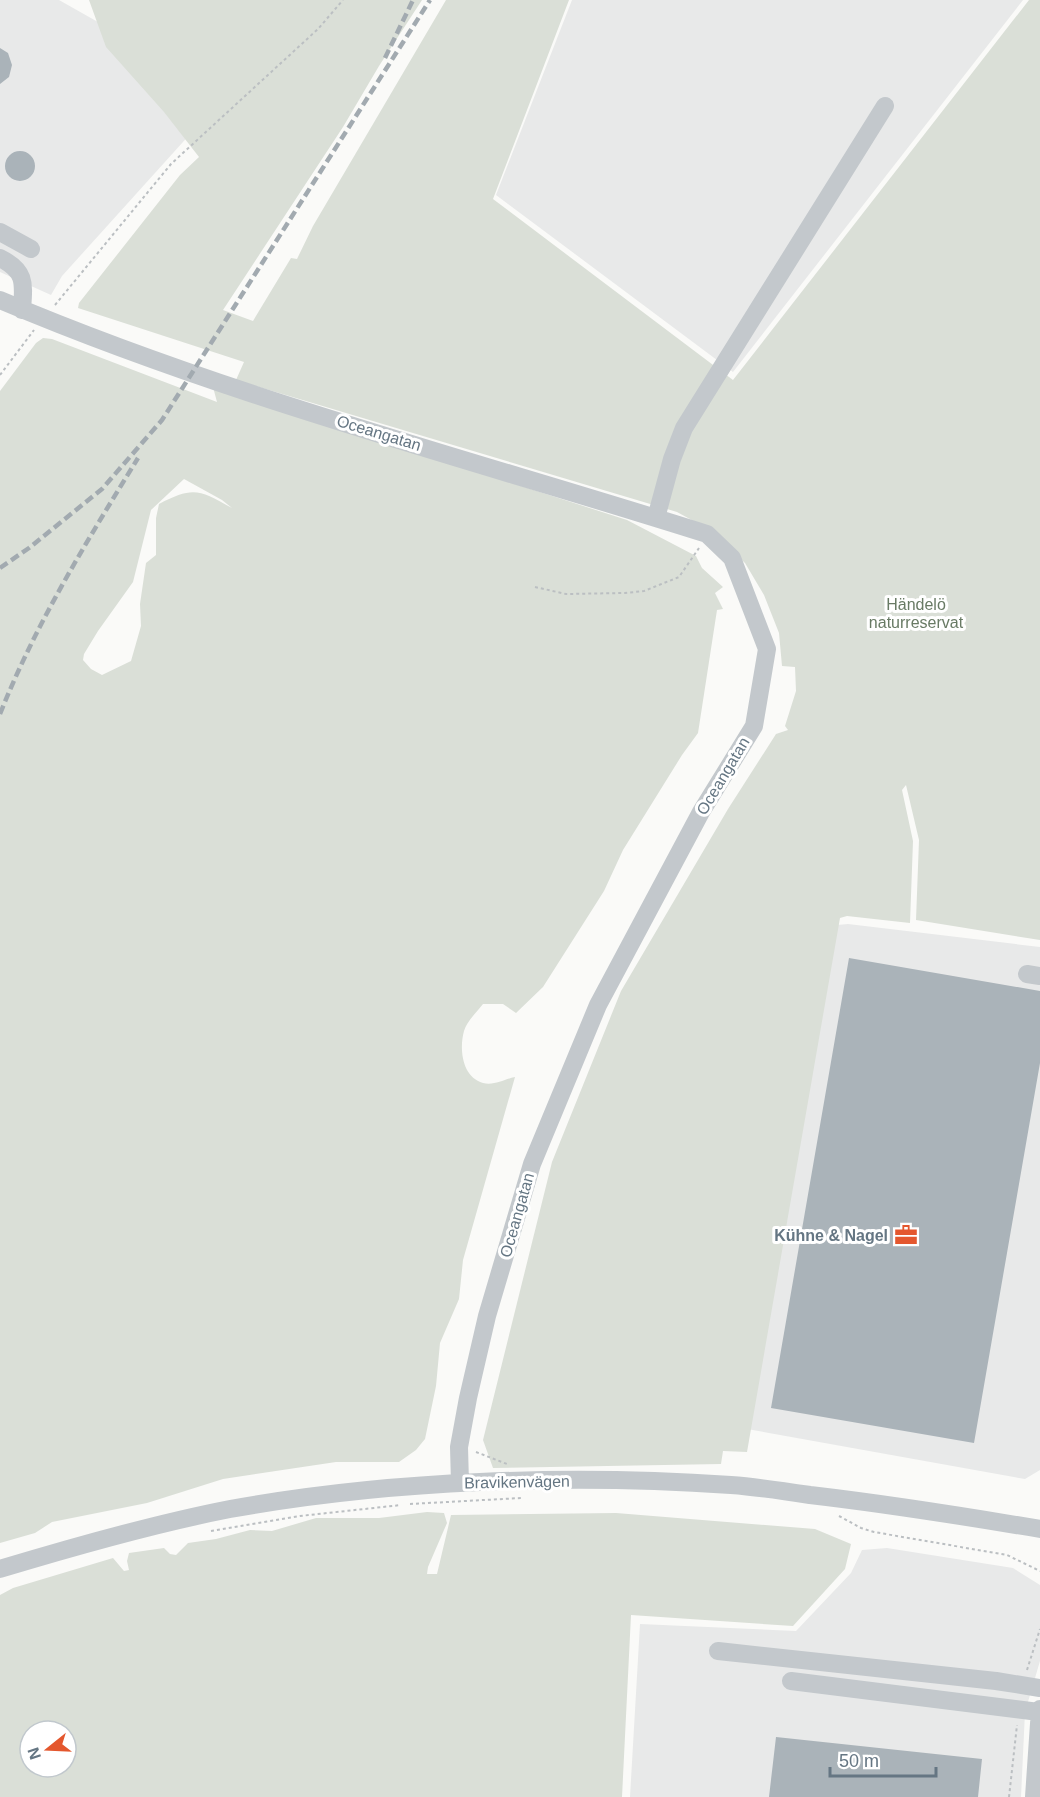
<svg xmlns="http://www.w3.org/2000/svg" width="1040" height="1797" viewBox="0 0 1040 1797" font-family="Helvetica,sans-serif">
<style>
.built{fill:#e8e9e9}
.green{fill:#dadfd7;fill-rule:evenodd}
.building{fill:#aab3b9}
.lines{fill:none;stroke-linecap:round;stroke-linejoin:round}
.path{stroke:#bbbfc2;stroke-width:2;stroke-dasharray:3 3;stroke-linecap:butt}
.minor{stroke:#c3c8cc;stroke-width:18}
.rail{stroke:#a2aab0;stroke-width:4.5;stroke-dasharray:9 4.5;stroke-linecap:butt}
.labels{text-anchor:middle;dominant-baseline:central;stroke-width:6;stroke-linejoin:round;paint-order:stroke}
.street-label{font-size:16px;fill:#657683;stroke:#fff}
.park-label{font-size:16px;fill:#687a64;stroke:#fff}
.poi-label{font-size:16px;font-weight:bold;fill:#657683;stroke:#fff;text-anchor:end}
</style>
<rect width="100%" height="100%" fill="#fafaf8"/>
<path class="built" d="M0,0H59L128,39L192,132L62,276L51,295L0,272Z
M572,0H1023L733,372L496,195Z
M848,924L1040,947V1470L1025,1479L736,1427L815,927Z
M887,1548L1013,1568L1040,1585V1661L1025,1712L1021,1797H630L640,1624L796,1631L851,1573L862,1550Z"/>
<path class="green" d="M89,0H422L379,66L343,127L223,310L253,321L291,258L297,259L313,226L446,0H569L493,199L733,380L1029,0H1040V940L916,920L919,840L906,785L902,790L913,841L910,923L847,916L840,918L747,1452L723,1451L721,1464L493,1468L483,1440L552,1162L621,991L728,809L776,734L788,730L785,726L796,691L795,667L782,666L779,633L764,595L745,563L710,530L677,512L236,380L244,362L78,308L79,303L180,175L199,157L164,112L106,47Z
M43,338L52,339L217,402L213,387L627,520L696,556L702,568L723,587L715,593L723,609L717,610L698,733L682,755L623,850L604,891L543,987L516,1013L503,1004H483C477,1012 467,1021 464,1031C459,1049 462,1077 483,1083C494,1086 505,1079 515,1077L463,1260L459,1299L440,1343L436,1386L425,1439L416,1450L399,1462H336L223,1479L147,1503L52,1522L35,1533L0,1543V391L36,343ZM184,479L222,500L232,508C199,490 194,486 159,504L156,518V555L146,563L140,604L141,626L131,661L102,675L91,669L83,660L84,654L98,631L133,582L151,510Z
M427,1512L444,1513L447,1523L428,1567L427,1574H437L451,1515L616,1513L815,1529L851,1544L845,1569L793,1626L631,1615L622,1797H0V1595L13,1588L113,1558L124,1571L129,1570L127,1561L129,1553L164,1548L170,1554L176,1555L188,1543L216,1539L250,1530L272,1531L316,1518H379ZM30,1731H66V1767H30Z"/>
<path class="building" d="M0,48L8,53L12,65L9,77L0,84Z
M5 166a15 15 0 1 1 30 0a15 15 0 1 1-30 0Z
M849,958L1040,991V1063L974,1443L771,1408Z
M776,1737L982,1759L978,1797H769Z"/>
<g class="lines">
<path class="path" d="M55,305L171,164L318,29L343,0
M0,375L34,330
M535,587L566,594L625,593L644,591L679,577L699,548
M476,1452L507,1464
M410,1504L521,1498
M839,1516L861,1528L874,1532L1007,1555L1040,1571
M211,1531L300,1516L401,1505
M1027,1670L1040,1629
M1009,1797L1017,1725"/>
<path class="minor" d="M0,232L31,249
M0,258C26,271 24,283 22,310
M0,300C229,397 470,459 707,534L732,558L767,649L754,726L701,812L598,1005L532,1164L487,1316L468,1398L459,1447L460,1483
M656,518L672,459L684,428L885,106
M1027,974L1040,976
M0,1569C76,1546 153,1524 230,1509C391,1480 568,1474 731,1485C757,1487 784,1491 810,1495C887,1504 963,1516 1040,1529
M718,1651L996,1681L1040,1688
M791,1681L1039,1712
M1034,1797L1040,1709"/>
<path class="rail" d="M385,58L413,0
M0,568L29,548L102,489L162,420L430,0
M0,714C36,623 87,541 138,458"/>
</g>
<defs>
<g id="office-bare" transform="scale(1.8)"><path d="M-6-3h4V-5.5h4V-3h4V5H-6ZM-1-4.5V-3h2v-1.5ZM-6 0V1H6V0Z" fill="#e4572e" stroke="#fff" stroke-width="2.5" paint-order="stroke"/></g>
</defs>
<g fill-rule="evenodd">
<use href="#office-bare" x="906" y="1235"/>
</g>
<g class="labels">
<g class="street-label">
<text transform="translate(379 433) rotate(17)">Oceangatan</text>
<text transform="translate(723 776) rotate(-59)">Oceangatan</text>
<text transform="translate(517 1215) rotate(-74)">Oceangatan</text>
<text transform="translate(517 1482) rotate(-1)">Bravikenvägen</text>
</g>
<g class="park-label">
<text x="916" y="604">Händelö<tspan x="916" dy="18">naturreservat</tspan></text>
</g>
<g class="poi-label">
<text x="888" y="1235">Kühne &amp; Nagel</text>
</g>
</g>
<g transform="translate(48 1749) rotate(252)"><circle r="28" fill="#ffffff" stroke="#c1c8cd" stroke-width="1.5"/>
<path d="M0-4.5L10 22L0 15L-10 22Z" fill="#e4572e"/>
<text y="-9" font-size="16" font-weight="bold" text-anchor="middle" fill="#657683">N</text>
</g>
<path d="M830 1767v9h106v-9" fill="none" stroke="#657683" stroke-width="3"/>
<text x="839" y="1767" font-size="18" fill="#657683" stroke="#ffffff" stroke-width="4.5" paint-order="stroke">50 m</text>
</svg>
